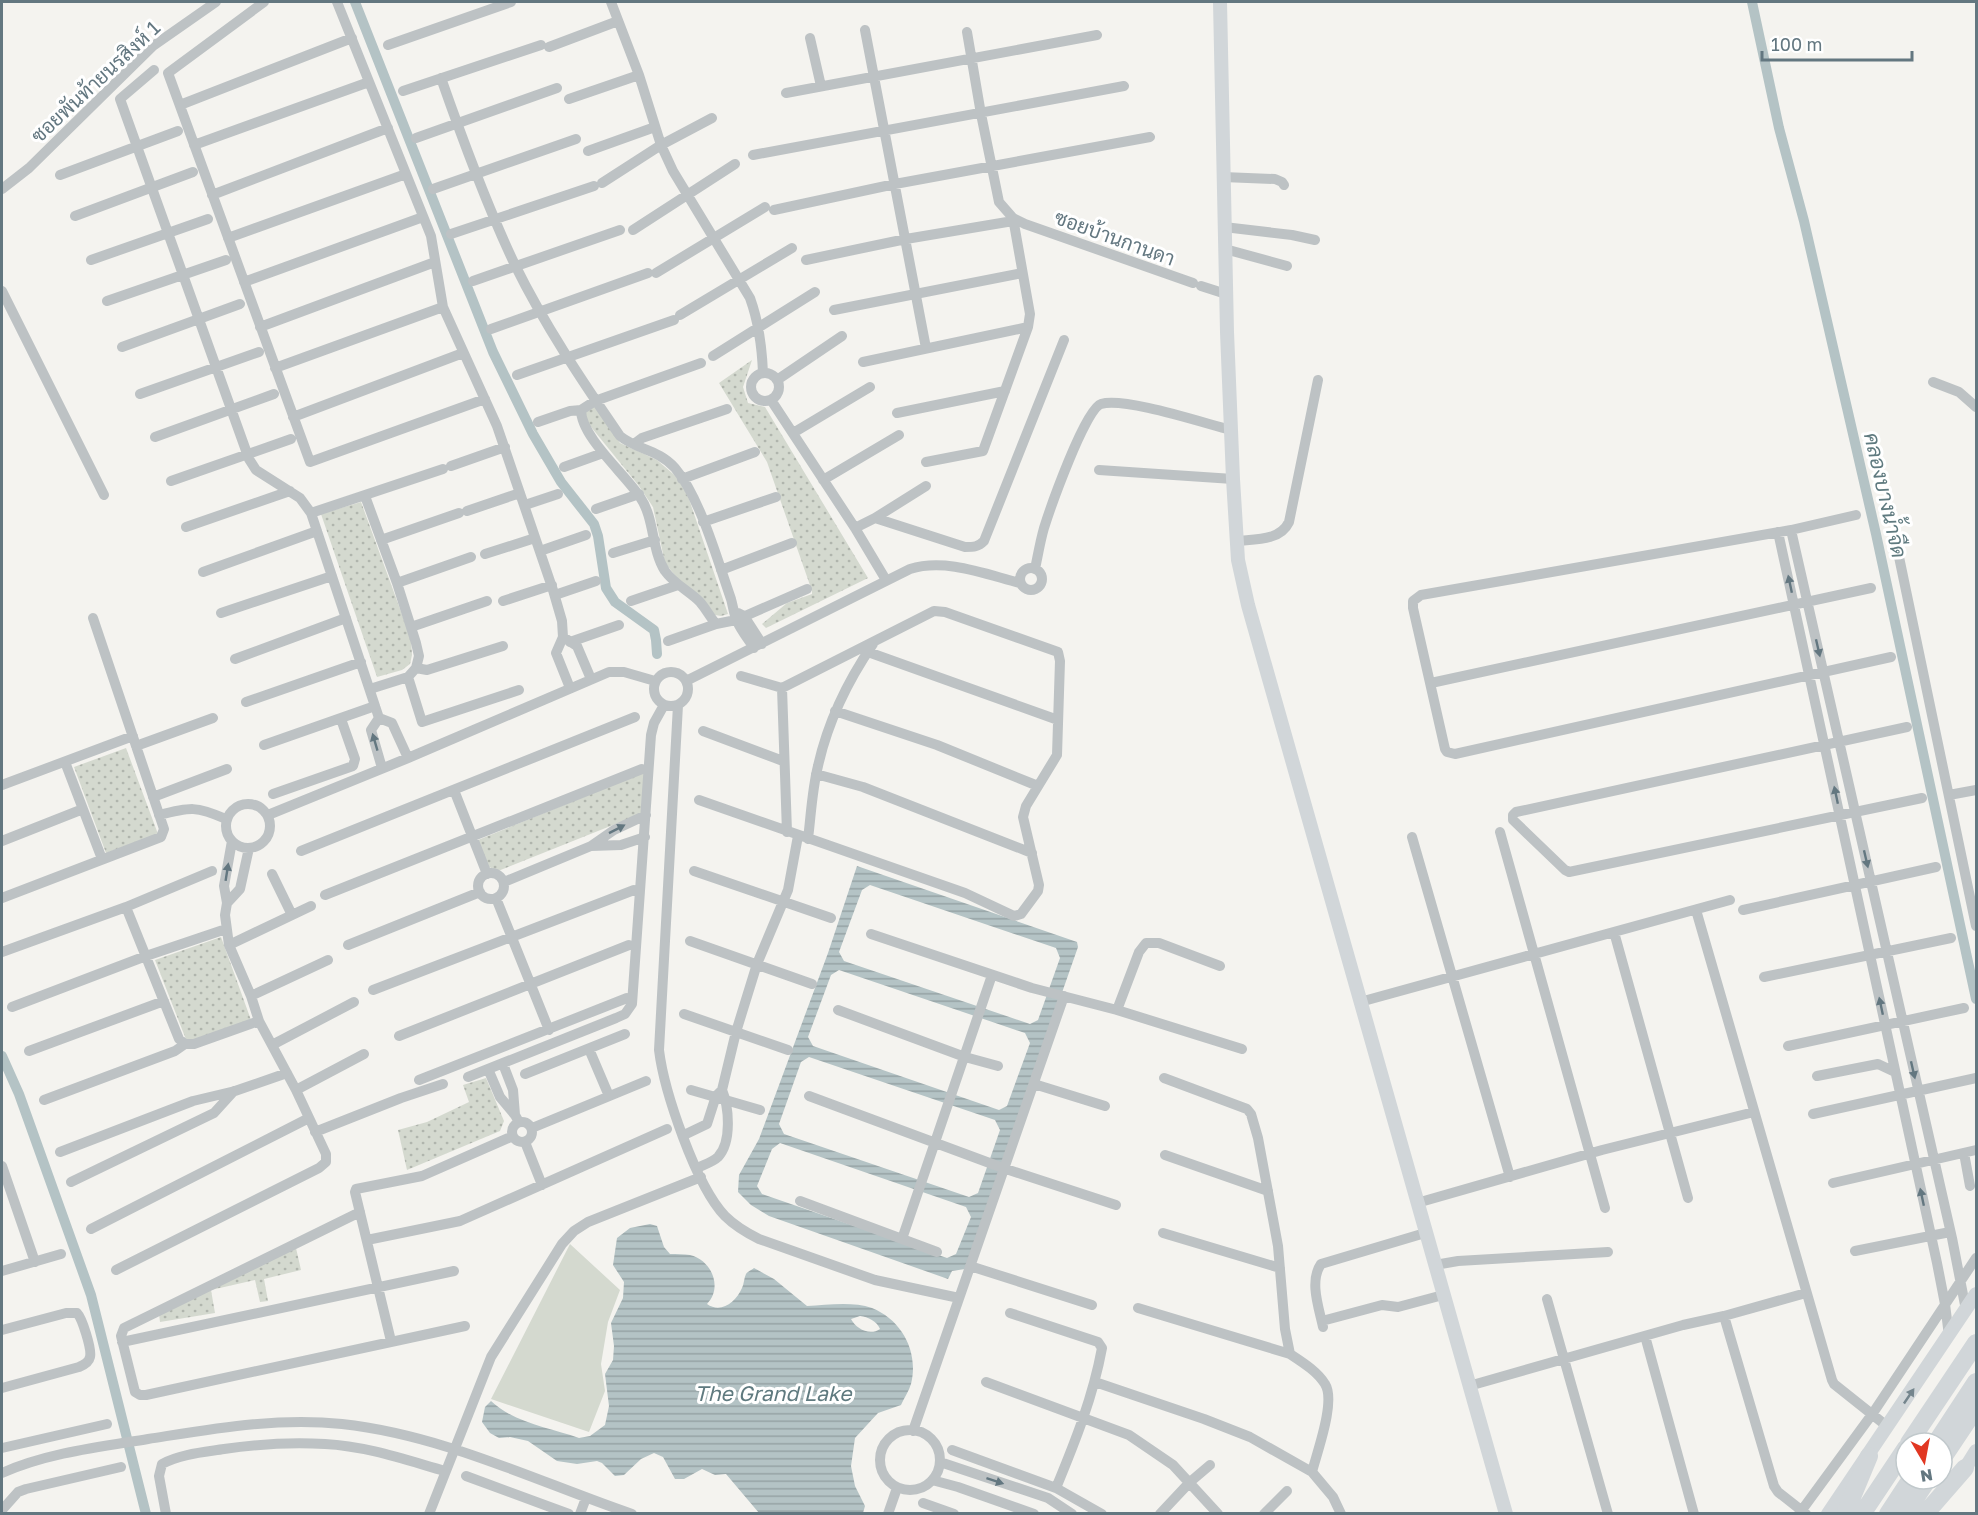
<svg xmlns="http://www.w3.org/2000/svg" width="1978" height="1515" viewBox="0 0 1978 1515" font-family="'Golos Text',Sarabun,sans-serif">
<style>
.grass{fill:url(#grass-dots)}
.pitch{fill:#d4d9cf}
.water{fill:url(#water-rules);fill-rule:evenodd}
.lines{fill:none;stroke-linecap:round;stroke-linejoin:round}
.canal{stroke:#b4c3c5;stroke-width:10}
.street{stroke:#bdc2c4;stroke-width:10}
.secondary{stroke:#d1d6d9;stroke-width:14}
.highway{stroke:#d1d6d9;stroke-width:18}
.oneway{fill:#637780}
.oneway2{fill:#74858d}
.labels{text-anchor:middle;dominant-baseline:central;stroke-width:6;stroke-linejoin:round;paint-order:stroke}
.street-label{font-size:20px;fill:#637780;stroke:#fff}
.water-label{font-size:21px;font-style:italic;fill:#5f7a7f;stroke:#fff}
</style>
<defs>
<pattern id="grass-dots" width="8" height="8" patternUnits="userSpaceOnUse" patternTransform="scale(1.5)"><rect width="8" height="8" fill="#d4d9cf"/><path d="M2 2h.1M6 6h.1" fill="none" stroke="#b0b5ad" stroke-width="1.8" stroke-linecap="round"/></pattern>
<pattern id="water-rules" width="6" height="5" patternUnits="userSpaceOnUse" patternTransform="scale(1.5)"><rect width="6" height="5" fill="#b4c3c5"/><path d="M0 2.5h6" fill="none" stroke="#96a3a5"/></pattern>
</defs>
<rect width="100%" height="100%" fill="#f4f3ef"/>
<path class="grass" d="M752,360L743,387L748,403L765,407L868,578L766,628L762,624L787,603L812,594V591L767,462L719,383Z
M595,405L620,443L657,460L679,479L689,499L728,614L721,616L715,615L678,579L665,563L653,507L639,486L587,422L585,412Z
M361,502L411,639L412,655L410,664L402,670L377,677L321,514Z
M126,748L158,834L106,853L74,767Z
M645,772L643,813L498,871L489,867L478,840Z
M221,937L251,1020L187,1042L155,960Z
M486,1078L504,1121L500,1131L407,1170L398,1130L427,1122L469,1102L463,1085Z
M296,1248L301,1270L264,1279L268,1301L260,1302L255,1280L211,1290L215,1313L160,1322L159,1314Z"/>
<path class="pitch" d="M570,1244L620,1290L608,1322L601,1364L605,1391L589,1432L491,1399Z"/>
<path class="water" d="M857,866L1077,942L1078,947L965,1269L952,1271L948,1279L769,1216L751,1205L738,1192L739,1175L759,1139L828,953ZM870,885L1056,948L1060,958L1038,1020L1030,1024L844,961L839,952L862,890ZM839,970L1025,1033L1030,1043L1007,1106L999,1110L813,1046L808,1037L831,975ZM809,1057L995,1120L1000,1130L978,1193L969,1197L784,1134L779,1124L801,1062ZM780,1143L966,1207L971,1217L956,1254L947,1258L762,1194L757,1186L772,1149Z
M650,1224L657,1226L664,1247L670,1254C676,1254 684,1254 690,1255C712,1260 723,1288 707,1304C721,1314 736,1302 742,1288C744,1284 744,1278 746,1274C747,1272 753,1269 754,1268L774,1279L807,1306C827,1305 852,1301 872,1308C902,1320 919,1352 911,1384C909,1391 904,1398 901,1405L878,1413L855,1438L851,1466L855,1486L865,1506L863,1513H759L726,1474L715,1475L702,1469L684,1479H675L663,1457L654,1453L641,1459L624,1475L615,1476L602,1463L597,1461L577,1464L557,1461L528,1441L510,1437L499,1438L490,1433L482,1422L485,1407L491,1401C514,1423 550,1428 579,1438L590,1436L605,1425L609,1406L605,1374L613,1360L614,1346L611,1323L623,1298L624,1282L613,1265L617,1238L630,1228ZM860,1316C868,1317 877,1321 880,1329C870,1336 856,1329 851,1319Z"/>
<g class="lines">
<path class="canal" d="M355,2L493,352L533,434L561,482L594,524L598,536L606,588L615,602L654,630L656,640L657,654
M1752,2L1779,128L1804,221L1876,534L1976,999
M2,1056L19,1094L91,1295L146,1514"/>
<path class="street" d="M264,2L168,73L310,462L485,399
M337,2L431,236L443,307L497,426L553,590L562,621L563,637
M611,2L639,75L661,145L673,171L750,298C759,323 762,347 763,373
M865,30L926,348
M967,32L981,114L999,202L1013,218L1025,224L1193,283
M810,38L821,86
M388,45L511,2
M549,47L618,21
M154,70L120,99L249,459L256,470L300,498L311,513L379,718
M441,78C463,141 486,204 515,265C544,324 582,381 620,436C637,450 658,449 675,468C700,497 718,562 731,599C733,606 734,615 737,621C741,631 749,640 754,648
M403,91L541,45
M786,93L1097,35
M569,99L639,75
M180,105L352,38
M416,138L557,88
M194,145L369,82
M588,151L655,127
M753,155L1124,86
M60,175L178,131
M1223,177L1275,179L1282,182L1284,185
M602,183L661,145L712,118
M2,189L29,168L153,46L216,2
M433,189L576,139
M212,195L388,128
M774,210L895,184L1150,137
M75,216L193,172
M1224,227L1292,235L1315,240
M633,230L735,164
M451,234L594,186
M228,238L406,174
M1225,249L1287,266
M91,260L208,219
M806,260L906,239L1013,221
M656,273L765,207
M473,281L620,230
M244,282L423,217
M1201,286L1226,294
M2,291L104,495
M107,301L226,260
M834,310L1022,273
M680,315L792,248
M260,327L435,262
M491,329L648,273
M122,347L240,304
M713,356L815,292
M863,362L1028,327
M275,368L443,307
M751 387a14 14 0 1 1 28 0a14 14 0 1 1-28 0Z
M517,375L674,320
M777,380L842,336
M1933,382L1959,392L1976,407
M140,394L259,352
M771,400L855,528L886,580
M581,410C581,437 625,474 640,497C655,519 651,549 665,571C674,584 689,591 700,602C706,609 710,617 716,624L736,620L807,589
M897,413L1005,391
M293,417L463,353
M538,422L570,411L581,410L595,401L701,363
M793,433L870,387
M155,437L274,394
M634,444L642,438L727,409
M926,462L983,451L1028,327L1030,314L1013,218
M451,466L505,447
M564,467L603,453
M1099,470L1233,479
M682,479L755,452
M823,480L899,435
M171,481L291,439
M365,496L397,583L416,643L419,656L416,668L408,677L370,689
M525,505L558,494
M596,509L639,494
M467,511L520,493
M311,513L443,469
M1856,515L1791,530L1421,595L1413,601V608L1445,749L1447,752L1455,754L1891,657
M875,518L926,486
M703,522L776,497
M186,527L290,491
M855,528L875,518L965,547C974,547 978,547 984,541L1064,340
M1791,530L1952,1238L1966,1310
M1778,532L1937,1263L1945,1304L1949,1336
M1894,533L1976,926
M381,540L459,513
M1237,541C1255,539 1280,541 1289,522L1318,380
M540,551L586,535
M613,553L655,540
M485,554L535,538
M1020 579a11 11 0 1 1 22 0a11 11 0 1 1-22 0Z
M1035,569C1038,555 1040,542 1044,528C1050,509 1085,409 1101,404C1125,397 1203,423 1231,430
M721,570L792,543
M203,572L317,531
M397,583L471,557
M555,595L596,581
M503,601L552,585
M631,601L678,585
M221,613L332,576
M738,613L744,616L762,644
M411,627L487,601
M668,641L716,624
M570,642L619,625
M868,652L1058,720
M235,659L346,618
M416,668L427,670L503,646
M654 689a17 17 0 1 1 34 0a17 17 0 1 1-34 0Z
M408,677L422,722L519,690
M686,681L910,569C945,558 985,574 1020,583
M1431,683L1871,588
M570,688L556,653L563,637L577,646L591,679
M782,688L787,832
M246,702L361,662
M678,705L659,1050C664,1091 696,1186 725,1216C735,1226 747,1233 759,1239L875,1280L959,1298
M835,711L937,745L1038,786
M379,718L371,730L382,768
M379,718L392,723L408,758
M1907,727L1516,812L1513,815V820L1565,870L1569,872L1922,798
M703,731L783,761
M264,745L375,706
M136,746L213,718
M65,762L102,859
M816,774L863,787L1032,853
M2,785L133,736
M454,790L487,874
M273,794L353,766L355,759L341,719
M1949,795L1976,790
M153,797L227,769
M699,800L965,893L1014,916L1021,914L1038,891L1039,885L1023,817L1026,806L1057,755L1060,661L1058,652L945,612L934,611L782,688L741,676
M226 826a22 22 0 1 1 44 0a22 22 0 1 1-44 0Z
M159,815C191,807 196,806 226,819
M268,815L408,758L609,672H624L655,681
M1500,832L1605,1208
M1412,837L1510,1177
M808,839C811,815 812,790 818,766C828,721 847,682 873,644
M2,841L83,809
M591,846L621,845L645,837
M301,851L635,717
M694,871L831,918
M478 886a13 13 0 1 1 26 0a13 13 0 1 1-26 0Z
M272,874L292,915
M504,882L591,846L614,830L646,815
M325,895L642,769
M2,898L161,837L164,829L93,618
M496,898L549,1030
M227,903L240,889L249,848
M126,907L179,1039L185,1044H194L259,1021
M1696,910L1832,1380L1834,1384L1888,1427
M1743,910L1936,867
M1614,932L1688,1198
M871,934L1032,988L1117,1010L1242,1049
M690,941L812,984
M229,945L311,906
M348,945L480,892
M2,952L126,907L212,871
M1764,977L1951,938
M373,990L634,890
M251,996L328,960
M1360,1002L1730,900
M12,1007L146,956L226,929
M838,1010L965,1057L998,1066
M1117,1010L1139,952L1146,943H1159L1220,966
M684,1014L788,1050
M399,1036L629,945
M272,1045L354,1002
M1788,1046L1964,1008
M589,1049L609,1096
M29,1051L164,1001
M503,1064L513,1090L515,1115
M488,1069L500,1097L515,1115L519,1122
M525,1074L625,1034
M1817,1076L1878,1064L1895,1072
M468,1077L616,1018L625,1014L632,1004L651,735L654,723L664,705
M1164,1078L1247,1109L1251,1114L1258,1138L1278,1246L1285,1329L1290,1354
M419,1080L627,998
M1034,1084L1105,1106
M296,1090L364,1054
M691,1090L760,1110
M809,1096L1003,1168L1116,1205
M44,1100L175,1051L185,1044
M1813,1114L1976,1078
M512 1132a10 10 0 1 1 20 0a10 10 0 1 1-20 0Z
M532,1128L646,1081
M315,1132L401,1098L443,1084
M684,1135L707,1124L716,1096L722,1090L736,1032L757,964L788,890L798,836
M525,1142L542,1185
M60,1152L193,1101L235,1091L287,1073
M1964,1153L1970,1186
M1165,1155L1268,1191
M2,1166L35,1262
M697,1168C703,1165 713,1162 718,1157C732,1142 729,1107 722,1090
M71,1182L214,1113L234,1091
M1833,1183L1976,1150
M800,1201L937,1252
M1417,1203L1602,1150L1754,1112
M360,1212L124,1328L121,1336L135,1392L140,1395H146L465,1326
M91,1229L309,1118
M1163,1233L1280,1268
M902,1239L992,975
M367,1240L460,1221L667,1129
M1855,1251L1950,1232
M1435,1265L1458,1261L1608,1252
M970,1266L1092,1305
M116,1270L319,1168L326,1162V1154L296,1090L259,1021L251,996L229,945L225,915L227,903L224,886L232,841
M2,1271L61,1254
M1547,1299L1608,1514
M1138,1308L1290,1354C1302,1362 1317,1371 1325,1384C1336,1401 1317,1452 1312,1472
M1010,1313L1098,1342L1102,1348C1093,1397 1075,1442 1056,1488
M1724,1316L1774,1486L1778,1492L1806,1514
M1322,1321L1382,1305L1398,1307L1443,1295
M1323,1327C1319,1308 1309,1281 1321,1264L1425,1233
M2,1330L66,1313H77C82,1318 92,1349 90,1357C89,1362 84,1365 79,1367L2,1388
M1645,1336L1694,1514
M391,1341L355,1192L356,1189L422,1176L513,1136
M122,1342L454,1271
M986,1382L1129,1435L1173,1465L1218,1514
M1095,1382L1204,1419L1250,1437L1312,1472L1333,1497L1341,1514
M1469,1386L1683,1325L1724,1316L1806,1293
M880 1460a30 30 0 1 1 60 0a30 30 0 1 1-60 0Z
M913,1431L1064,996
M2,1448L107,1424
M952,1450L1056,1488L1102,1514
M940,1462L1048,1498L1072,1514
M2,1473C47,1453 99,1447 148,1439C212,1429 276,1417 342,1424C443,1435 536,1481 632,1514
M466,1476L569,1514
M932,1480L958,1487L1034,1514
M923,1503L954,1514
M2,1510L18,1492L26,1489L121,1467
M166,1514L159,1476L162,1464C180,1454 205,1452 224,1449C258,1444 291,1442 325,1444C366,1446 406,1460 445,1471
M429,1514L491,1357L562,1244L574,1231L588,1222L701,1177
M580,1514L586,1498
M888,1514L897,1488
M1160,1514L1190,1482L1210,1465
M1264,1514L1287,1491
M1799,1514L1873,1413L1976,1258"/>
<path class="secondary" d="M1220,2L1227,332L1233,479L1238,560L1248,605L1506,1514
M1961,1475L1976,1451
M1828,1514L1976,1294"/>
<path class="highway" d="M1909,1443L1976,1343
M1936,1443L1976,1382
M1942,1459L1976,1408
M1845,1514L1869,1456
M1862,1514L1906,1448
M1888,1514L1911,1479
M1905,1514L1928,1479
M1925,1514L1965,1468"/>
</g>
<defs><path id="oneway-solid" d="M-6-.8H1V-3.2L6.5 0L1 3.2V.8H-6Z" transform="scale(1.5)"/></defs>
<g class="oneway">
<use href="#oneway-solid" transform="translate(1790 584) rotate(-102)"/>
<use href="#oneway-solid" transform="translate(1818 648) rotate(77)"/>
<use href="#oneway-solid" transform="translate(375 742) rotate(-106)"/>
<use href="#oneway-solid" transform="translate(1836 795) rotate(-102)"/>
<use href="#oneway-solid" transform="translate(617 829) rotate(-27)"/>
<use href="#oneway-solid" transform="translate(1866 859) rotate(77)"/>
<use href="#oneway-solid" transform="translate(227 872) rotate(-81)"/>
<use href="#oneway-solid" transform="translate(1881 1006) rotate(-102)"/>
<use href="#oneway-solid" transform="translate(1913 1070) rotate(77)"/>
<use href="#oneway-solid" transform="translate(1922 1197) rotate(-102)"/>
<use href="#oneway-solid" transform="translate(995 1481) rotate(18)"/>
</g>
<use class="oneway2" href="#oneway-solid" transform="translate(1909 1396) rotate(-56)"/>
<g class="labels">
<g class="street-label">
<text transform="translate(95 81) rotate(-43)">ซอยพันท้ายนรสิงห์ 1</text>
<text transform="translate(1115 237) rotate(20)">ซอยบ้านกานดา</text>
</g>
<g class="water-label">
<text transform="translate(1886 495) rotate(77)">คลองบางน้ำจืด</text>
<text x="773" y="1393">The Grand Lake</text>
</g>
</g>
<rect width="1978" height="1515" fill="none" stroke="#637780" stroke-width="6"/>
<g transform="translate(1924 1461) rotate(170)"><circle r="28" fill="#ffffff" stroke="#c1c9cc" stroke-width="1.5"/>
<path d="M0-4.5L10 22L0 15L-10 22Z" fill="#e13722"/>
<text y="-9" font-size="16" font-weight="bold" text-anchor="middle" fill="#637780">N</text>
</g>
<path d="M1762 51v9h150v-9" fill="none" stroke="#637780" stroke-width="3"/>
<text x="1771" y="51" font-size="18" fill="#637780" stroke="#ffffff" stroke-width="4.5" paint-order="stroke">100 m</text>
</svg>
